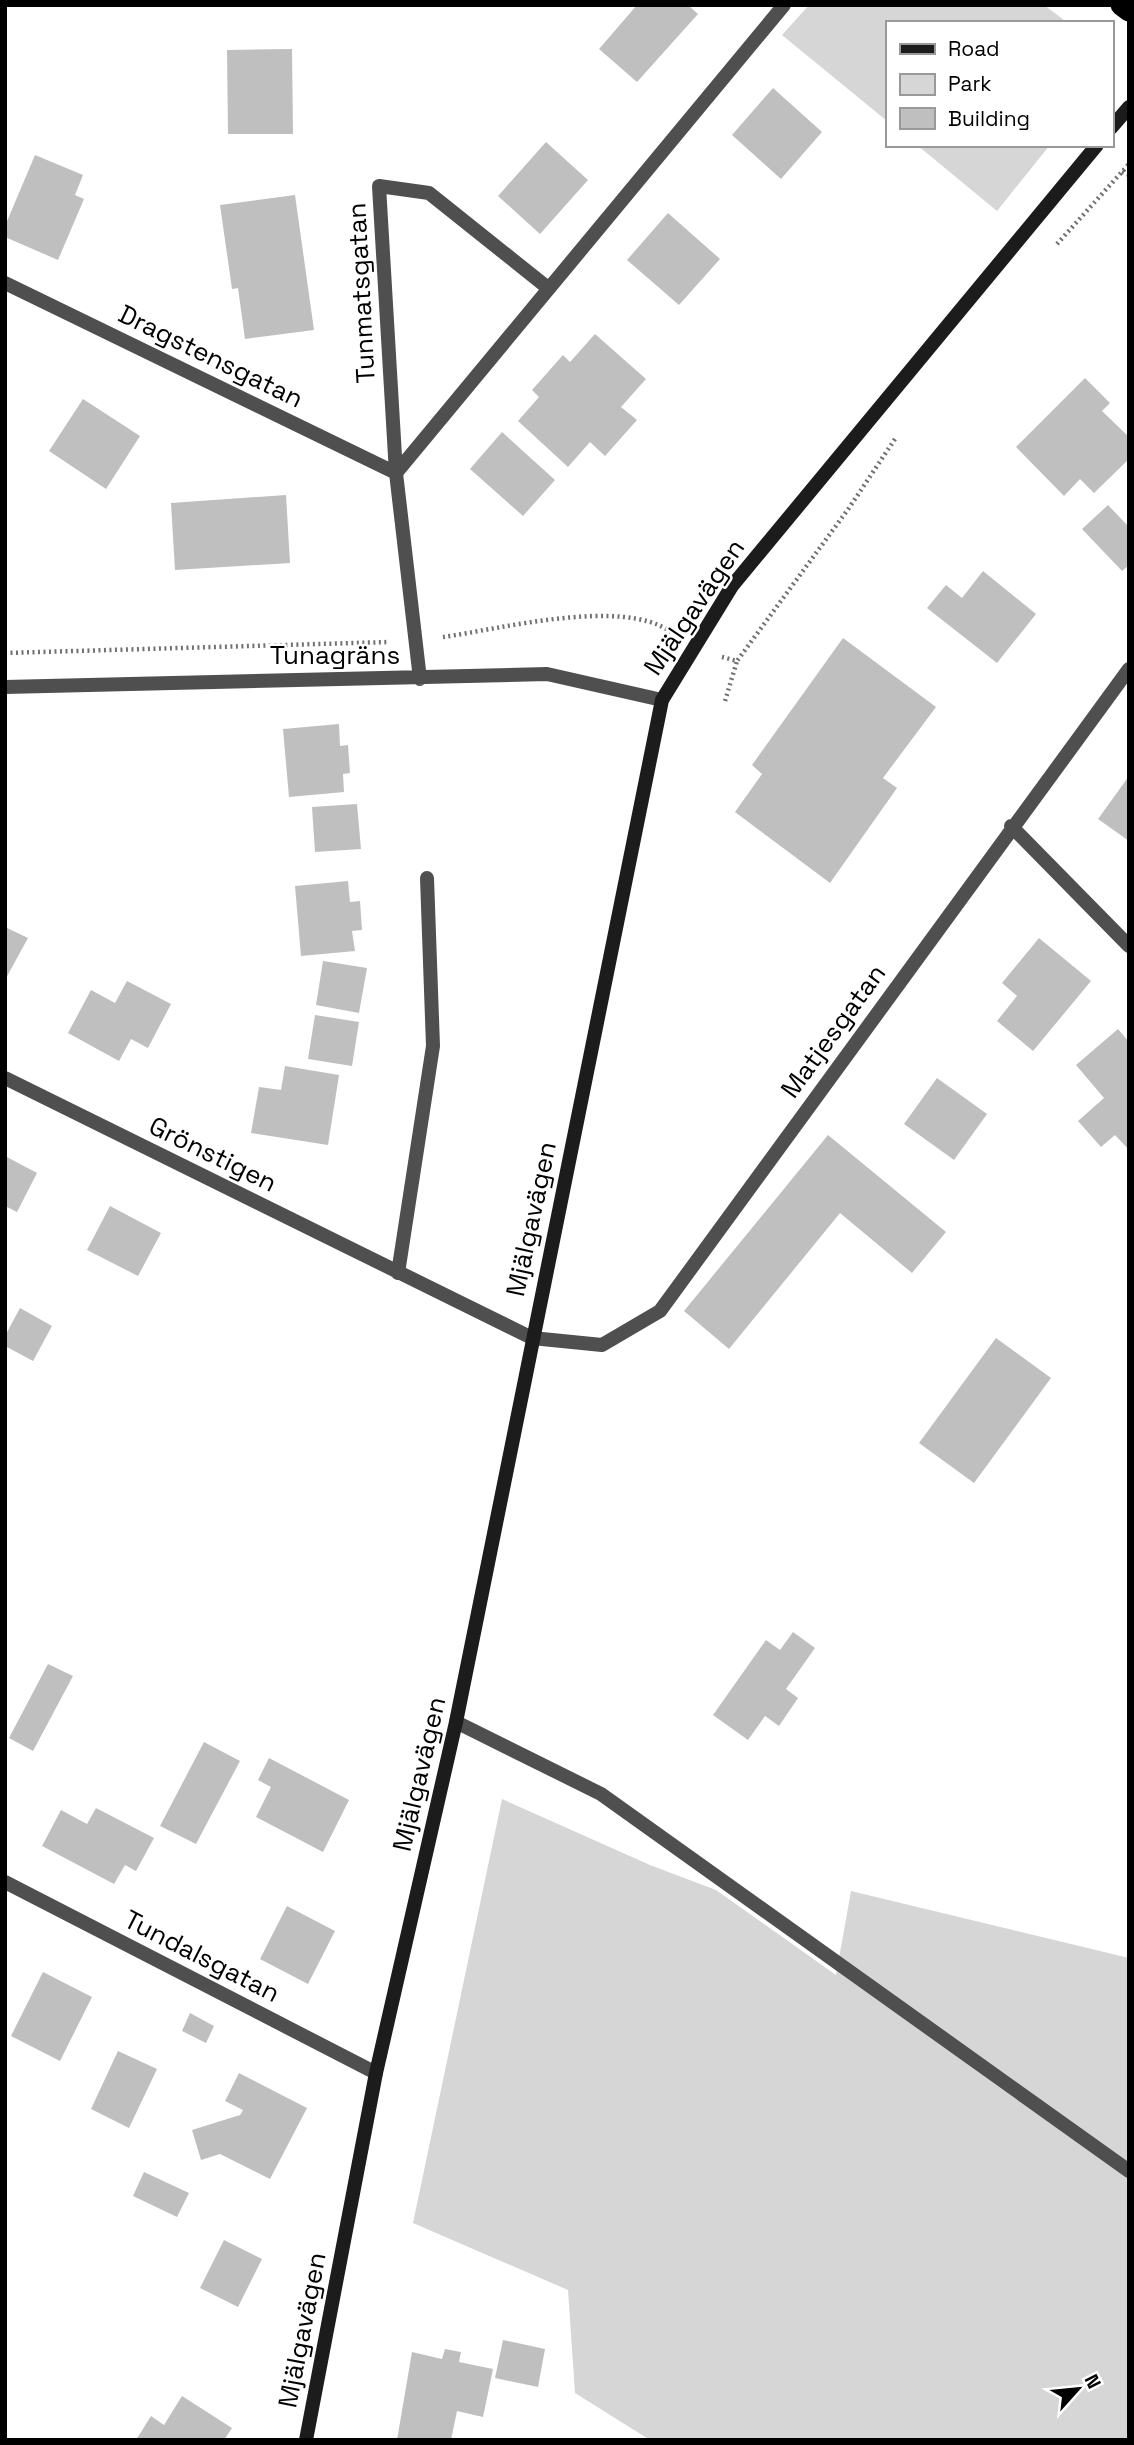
<svg xmlns="http://www.w3.org/2000/svg" width="1134" height="2445" viewBox="0 0 1134 2445" font-family="'Space Grotesk',sans-serif">
<style>
.green{fill:#d6d6d6}
.building{fill:#bfbfbf}
.lines{fill:none;stroke-linecap:round;stroke-linejoin:round}
.path{stroke:#717171;stroke-width:4.5;stroke-dasharray:2 3.5;stroke-linecap:butt}
.lane{stroke:#4f4f4f;stroke-width:14}
.street{stroke:#4f4f4f;stroke-width:14}
.secondary{stroke:#1c1c1c;stroke-width:14}
.highway{stroke:#000;stroke-width:21}
.labels{text-anchor:middle;dominant-baseline:central;stroke-width:5;stroke-linejoin:round;paint-order:stroke}
.street-label{font-size:26px;fill:#000;stroke:#fff}
</style>
<rect width="100%" height="100%" fill="#fff"/>
<path class="green" d="M809,5H1044L1068,23H887V121L782,35Z
M917,145H1050L997,211Z
M502,1799L650,1865L716,1890L836,1975L851,1891L1129,1958V2440H650L575,2393L568,2290L413,2223Z"/>
<path class="building" d="M637,5H688L698,14L637,82L599,49Z
M292,49L293,134H228L227,50Z
M773,88L822,132L781,179L732,135Z
M546,142L588,180L540,234L498,196Z
M35,155L83,175L75,195L84,199L58,260L5,237V226Z
M295,195L314,330L245,339L238,288L232,289L220,205Z
M668,213L720,259L679,305L627,260Z
M595,334L646,379L621,407L637,420L605,456L590,442L568,467L518,421L539,397L532,390L563,355L570,362Z
M1085,378L1110,403L1102,411L1129,437V459L1094,493L1080,479L1064,496L1016,447Z
M83,399L140,436L106,489L49,451Z
M502,432L555,480L523,516L470,469Z
M286,495L290,563L175,570L171,503Z
M1108,505L1129,527V565L1122,571L1082,529Z
M983,571L1036,614L997,663L927,608L946,585L962,598Z
M843,638L936,707L883,778L897,788L830,883L735,812L762,774L752,765Z
M339,724L340,746L348,745L350,773L343,774L344,792L289,797L283,729Z
M1129,776V841L1098,819Z
M357,804L361,849L315,852L312,807Z
M348,881L350,902L360,901L362,930L352,931L355,951L301,956L295,886Z
M5,927L28,938L5,980Z
M1039,938L1091,981L1033,1051L997,1021L1017,996L1002,983Z
M323,961L367,968L359,1013L316,1005Z
M127,981L171,1004L148,1048L131,1039L119,1061L68,1033L91,990L115,1003Z
M315,1015L359,1022L352,1066L308,1059Z
M1118,1029L1129,1042V1150L1115,1135L1101,1147L1078,1121L1104,1098L1076,1065Z
M285,1066L339,1075L328,1145L251,1133L259,1087L281,1090Z
M937,1078L987,1114L954,1160L904,1124Z
M828,1135L946,1232L912,1273L840,1213L729,1349L684,1311Z
M5,1156L37,1173L17,1212L5,1206Z
M110,1206L161,1233L138,1276L87,1250Z
M20,1308L52,1326L33,1361L5,1346V1336Z
M996,1338L1051,1378L974,1483L919,1443Z
M793,1632L815,1648L786,1689L798,1698L779,1726L765,1716L748,1740L713,1715L766,1640L780,1650Z
M48,1664L73,1676L33,1751L9,1738Z
M204,1742L240,1761L196,1844L160,1826Z
M269,1758L349,1800L323,1852L256,1817L271,1787L258,1780Z
M96,1808L154,1838L136,1871L125,1865L114,1884L42,1846L61,1810L87,1824Z
M287,1906L335,1931L308,1984L260,1959Z
M43,1972L92,1997L60,2061L11,2036Z
M190,2013L214,2026L206,2043L182,2031Z
M118,2051L157,2069L129,2128L91,2109Z
M239,2073L307,2108L270,2179L220,2154L201,2160L192,2130L240,2115L243,2110L225,2101Z
M144,2172L189,2193L177,2217L133,2196Z
M224,2240L262,2259L238,2307L200,2288Z
M503,2340L545,2349L538,2387L495,2378Z
M445,2349L461,2352L459,2362L493,2369L483,2417L457,2411L451,2440H397L412,2352L442,2359Z
M182,2396L232,2428L224,2440H136L151,2416L164,2425Z"/>
<g class="lines">
<path class="path" d="M1122,172L1129,175
M1057,244L1129,164
M443,637C501,629 622,597 671,632
M5,653L389,642
M722,657L737,661L849,508L895,439
M725,701L737,661"/>
<path class="lane" d="M456,1722L601,1794L1129,2171"/>
<path class="street" d="M5,283L396,473
M396,473L784,5
M420,679L396,473L379,186L429,193L548,288
M5,687L547,674L662,700
M1011,826L1129,946
M5,1078L532,1338L602,1345L660,1311L1129,669
M398,1273L433,1046L427,878
M5,1882L376,2073"/>
<path class="secondary" d="M1111,128L1129,107
M306,2440L376,2073L456,1722L662,700L732,586L1097,145"/>
<path class="highway" d="M1121,5L1129,11"/>
</g>
<g class="labels">
<g class="street-label">
<text transform="translate(361 293) rotate(-93)">Tunmatsgatan</text>
<text transform="translate(211 356) rotate(26)">Dragstensgatan</text>
<text transform="translate(694 607) rotate(-56)">Mjälgavägen</text>
<text x="335" y="655">Tunagräns</text>
<text transform="translate(833 1031) rotate(-54)">Matjesgatan</text>
<text transform="translate(213 1154) rotate(26)">Grönstigen</text>
<text transform="translate(531 1219) rotate(-78)">Mjälgavägen</text>
<text transform="translate(419 1774) rotate(-77)">Mjälgavägen</text>
<text transform="translate(202 1956) rotate(27)">Tundalsgatan</text>
<text transform="translate(302 2330) rotate(-79)">Mjälgavägen</text>
</g>
</g>
<rect width="1134" height="2445" fill="none" stroke="#000000" stroke-width="14"/>
<rect x="886" y="21" width="228" height="126" fill="#ffffff" stroke="#999999" stroke-width="2"/>
<rect x="900" y="44" width="35" height="10" fill="#1c1c1c" stroke="#999999" stroke-width="2"/>
<text x="948" y="56" font-size="21" fill="#000000">Road</text>
<rect x="900" y="74" width="35" height="21" fill="#d6d6d6" stroke="#999999" stroke-width="2"/>
<text x="948" y="91" font-size="21" fill="#000000">Park</text>
<rect x="900" y="108" width="35" height="21" fill="#bfbfbf" stroke="#999999" stroke-width="2"/>
<text x="948" y="126" font-size="21" fill="#000000">Building</text>
<g transform="translate(1078 2389) rotate(63)" stroke="#ffffff" stroke-width="5" paint-order="stroke">
<path d="M0-5L12 26L0 18L-12 26Z" fill="#000000"/>
<text y="-10" font-size="19" font-weight="bold" text-anchor="middle" fill="#000000">N</text>
</g>
</svg>
